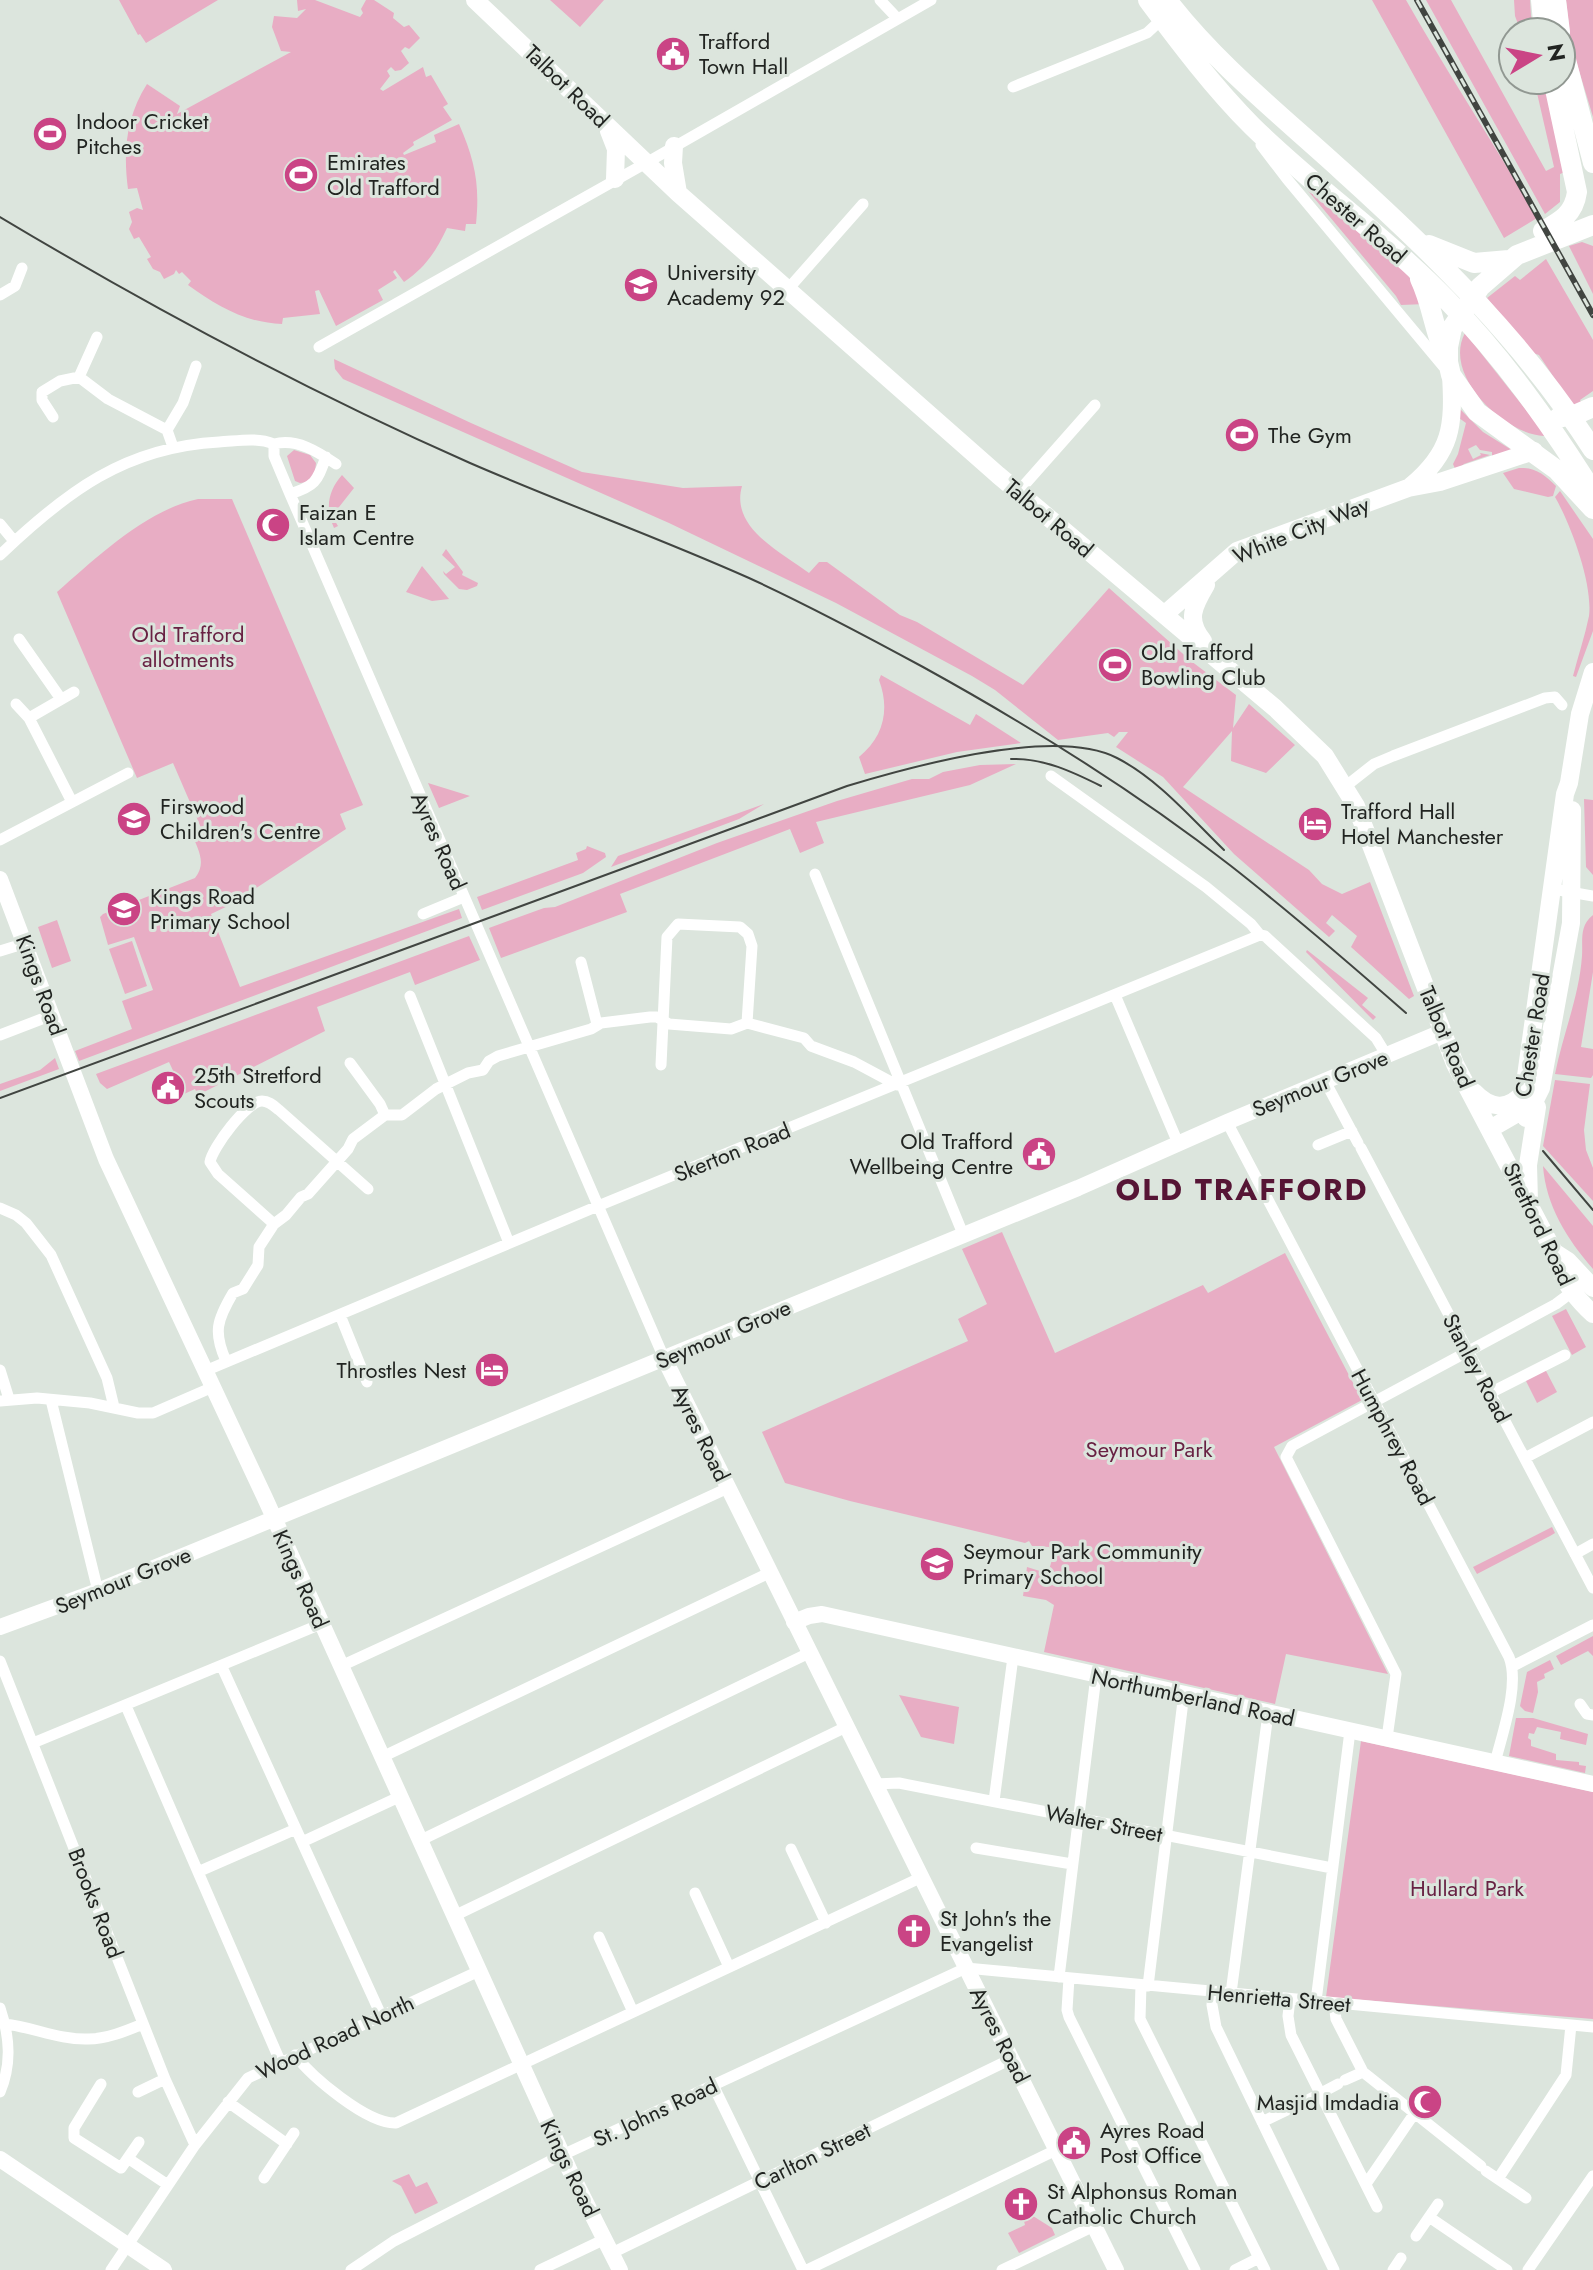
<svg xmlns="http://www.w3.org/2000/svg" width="1593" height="2270" viewBox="0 0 1593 2270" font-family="Jost,sans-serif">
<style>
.green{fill:#e8adc4}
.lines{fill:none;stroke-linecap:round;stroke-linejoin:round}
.street{stroke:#fff;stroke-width:11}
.secondary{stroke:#fff;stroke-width:16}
.primary{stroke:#fff;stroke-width:18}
.highway{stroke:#fff;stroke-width:20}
.tram{stroke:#414541;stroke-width:2}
.rail-casing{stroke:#414541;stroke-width:6}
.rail{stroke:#dce5dd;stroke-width:3;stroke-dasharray:9;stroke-linecap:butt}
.labels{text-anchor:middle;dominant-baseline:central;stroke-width:6;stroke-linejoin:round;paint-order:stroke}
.poi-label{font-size:22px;fill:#212421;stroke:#dce5dd;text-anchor:start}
.street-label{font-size:22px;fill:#212421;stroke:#dce5dd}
.park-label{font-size:22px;fill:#682143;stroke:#dce5dd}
.district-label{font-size:30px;font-weight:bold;letter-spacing:2px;fill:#561535;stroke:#dce5dd}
</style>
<rect width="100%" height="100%" fill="#dce5dd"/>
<path class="green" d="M119,0H218L146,43L140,34L138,35Z
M297,0H315L360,17L363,13L361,9L366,0H374L394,13L393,18L404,27L409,25L420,38L409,49L405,47L401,51L409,63L401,70L395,71L391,67L387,71L390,76L380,89L383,91L423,67L426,77L431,75L448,104L443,107L452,120L413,142L414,145L403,153L404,155L436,142L434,135L459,124C475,161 480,184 476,224H466L465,231L447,228C436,251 426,267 404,282L395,270L393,272L397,278L378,290L383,300L336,326L319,290L315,291L320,314L283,318L282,324C246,323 217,306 188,285L191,281L182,272L179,274L176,270L174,274L164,279L160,272L153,269L147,259L151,257L139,237L134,239L129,229L132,222L129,212L137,208L143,210L137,188L128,189C123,151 126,117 147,84L180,106L177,114L291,52L281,51L272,27L274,16L297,18L306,9L298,11Z
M550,0H604L580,27Z
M1372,0H1406C1448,74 1495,145 1537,218L1504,238Z
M1426,0H1451L1546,171L1554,167L1534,80H1545L1565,172L1560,174V202L1545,214Z
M1514,0H1530L1531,16L1536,32H1521L1515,16Z
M1566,0H1593V117L1571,44Z
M1304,186L1406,272L1426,304L1401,305L1396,296Z
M1582,242L1593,246V294L1569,246Z
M1546,259L1593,340V391L1580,400L1583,406L1575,409L1539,355L1533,353L1487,298L1515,276L1520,280Z
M1465,333L1545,434L1544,436C1504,434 1442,375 1465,333Z
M334,359L471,423L582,472L683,488L742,486C730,528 781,552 809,573L819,562H827L900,615L917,622L1023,685L1109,588L1191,661L1236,695L1233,728L1249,704L1295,745L1266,773L1231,761L1232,731L1183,787L1309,870L1322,884L1342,894L1370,882L1414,996L1409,999L1351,947L1357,936L1332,915L1326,923L1335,931L1329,937L1234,854L1163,777L1116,747L1128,732H1119L1114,737L1108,733L1058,740L995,690L972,676L836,603L669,523L343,379L335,369Z
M1458,407L1483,432L1515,452L1492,457V452L1480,450L1476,445L1468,449L1473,459L1481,455L1480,453L1490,455L1464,464L1456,471L1453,464L1458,454L1466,423L1459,418Z
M294,450L310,455L316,463L315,472L308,482L300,483L295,481L287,456Z
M1519,468C1535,467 1545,475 1556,486L1553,496L1548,497L1514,489L1503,473Z
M342,475L354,488L332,516L338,526L334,528C325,508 328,491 342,475Z
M1560,491L1593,539V631L1576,677L1573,676C1578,656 1585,636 1589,616C1593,584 1571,525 1555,497Z
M198,499H232L363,805L340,814L346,829L232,904L211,914L240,987L459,909L462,918L79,1061L75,1051L132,1029L122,1001L153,990L134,937L108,945L100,917L103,914L195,878C207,863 198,850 192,834L202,830L173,763L137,778L57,592C96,558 146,510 198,499Z
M446,549L463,572L462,575L478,583L477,586L467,590L459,589L444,574L443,571L446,574L455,567L442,555Z
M422,566L449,599L432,601L406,592Z
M881,675L970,725L976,714L1021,743L957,752L865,774L859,757C884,737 890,709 879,680Z
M1016,764L970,785L816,822L824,843L800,853L790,829L620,894L627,912L501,958L489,928L544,908L555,907L717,843L837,801L912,779H929L943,772L980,765Z
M428,783L470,796L439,808Z
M1584,799L1593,800V875L1586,867Z
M764,804L739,819L611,867L618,856Z
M587,846L605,853L606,857L583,873L482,910L477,897L578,860L576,853L586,849Z
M1593,915V972L1581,1047L1593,1049V1075L1591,1078L1555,1074C1563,1034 1579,997 1582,956C1583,940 1579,926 1593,915Z
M57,920L71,961L52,968L38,927Z
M469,936L480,960L415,985L410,972L317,1007L325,1031L198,1095L195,1089L184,1094L169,1062L107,1089L100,1083L96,1074Z
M132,941L147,986L125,994L109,949Z
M1307,950L1368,998L1362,1005L1376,1017L1373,1020L1306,952Z
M55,1058L59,1069L0,1091V1084L40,1070Z
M1555,1080L1590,1084L1584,1130L1586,1150L1593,1168V1201L1543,1146Z
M1543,1166L1593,1226V1269C1567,1239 1546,1206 1543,1166Z
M1002,1232L1055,1353L1203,1285L1208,1293L1285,1253L1362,1400L1274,1447L1388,1674L1286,1654L1275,1704L1044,1652L1054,1605L1046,1600L1023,1596L1027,1567L1043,1572L1049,1570L1053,1556L1049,1547L1032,1546L1029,1541L1025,1543L850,1501L785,1483L762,1432L968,1341L958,1319L987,1304L962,1249Z
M1566,1309L1586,1347L1572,1355L1552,1316Z
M1545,1369L1557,1392L1537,1403L1525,1379Z
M1552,1527L1555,1533L1550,1536L1477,1574L1473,1567Z
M1593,1636V1656L1588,1651L1561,1665L1556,1656Z
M1550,1660L1554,1669L1544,1674L1545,1678L1537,1682L1538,1692L1533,1713L1525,1711L1520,1706L1527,1672Z
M899,1695L959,1707L954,1744L921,1737Z
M1516,1718H1533L1588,1734L1586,1745L1560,1739L1561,1732L1537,1727L1534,1734L1529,1733L1528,1738L1531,1740V1746L1556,1754V1760L1579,1762V1765L1586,1766L1585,1773L1509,1756Z
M1361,1741L1593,1792V2019L1326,1997Z
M409,2174L416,2187L427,2182L438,2203L415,2214L401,2186L392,2181Z
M1033,2216L1052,2228L1055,2235L1019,2253L1008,2233L1025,2225L1024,2221Z"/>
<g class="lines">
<path class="street" d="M880,0L897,18
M1013,87L1147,33L1162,19
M1261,145L1287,179L1443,366
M789,288L863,204
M0,295L15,286L22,268
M319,347L646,163L931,0
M79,377L97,337
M53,417L42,400V392L60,381L79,377L108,399L167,430L173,447
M167,430L183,403L196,366
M274,444V456L290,494L664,1358
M274,444C297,438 318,452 336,464
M1018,492L1095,405
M290,494C316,486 317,481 326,457
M0,524L14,541
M0,555C66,492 125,447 219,442C238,441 257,437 274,444
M19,639L61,699
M16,704L29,718L72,802
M29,718L74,692
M1051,776L1206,887L1251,924L1260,935L1265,936L1376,1038L1387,1056
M1346,786L1374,764L1393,756L1545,698L1555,697L1562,705
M0,840L128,773
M815,874L963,1234
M1553,889L1593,896
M423,914L464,897
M0,951L26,943
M581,962L597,1024
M1115,995L1178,1143
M410,996L509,1243
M0,1035L52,1015
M350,1063L380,1104L385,1115
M661,1065L667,937L678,924L740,927L748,934L752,946L747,1023
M1325,1081L1358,1143
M1227,1122L1509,1657C1520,1685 1502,1734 1495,1763
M1318,1145L1352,1131
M1361,1148L1593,1588
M0,1208L16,1215L26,1223L51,1255L107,1378L114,1407
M274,1224L218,1174L210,1162C212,1148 247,1101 262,1101C269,1101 274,1106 279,1110L368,1189
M340,1315L367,1382
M226,1361C213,1332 217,1320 233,1293L243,1289L258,1265L259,1247L274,1224L286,1215L301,1197L308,1194L348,1149L353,1139L385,1115H402L436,1089L468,1073L483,1070L489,1061L498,1056L591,1029L601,1023L650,1017H657L669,1024L731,1029L747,1023L804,1038L811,1046L854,1062L897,1085
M0,1370L9,1399
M205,1371L598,1206L1260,935
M1490,1393L1565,1355
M51,1400L98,1591
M0,1401L37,1398L90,1403L138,1413H153L213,1387
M1525,1458L1593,1422
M1575,1554L1593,1544
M0,1661L165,2079L195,2145
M341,1666L728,1488
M1513,1666L1593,1625
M222,1667L381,2015
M1580,1704L1587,1714L1593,1715
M126,1706L280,2061
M1387,1738L1396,1674L1286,1457L1292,1446L1556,1304L1572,1292
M33,1743L321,1624
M382,1757L769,1573
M875,1784L899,1783L1332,1868
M994,1801L1013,1657
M419,1841L809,1653
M302,1842L399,1797
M976,1848L1072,1864
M791,1849L826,1923
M200,1871L296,1829
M695,1893L729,1967
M454,1916L846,1727
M599,1937L633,2012
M1059,1977L1096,1676
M1069,1978L1067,2010L1069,2017L1195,2270
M1141,1985L1140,2019L1265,2270
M1148,1986L1184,1693
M1213,1991L1212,2005L1216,2027L1334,2270
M1231,1993L1268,1714
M1290,1999L1288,2016L1291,2035L1377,2207
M1316,2001L1350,1731
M1334,2003L1336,2019L1363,2072L1481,2166
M0,2008C10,2037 12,2064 0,2092
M5,2024C33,2027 59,2040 88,2039C107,2039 126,2031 143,2024
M295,2055C312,2077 367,2124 396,2123L922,1877
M1345,2080L1363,2072
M101,2084L74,2128V2138L121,2168L139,2142
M713,2085L803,2270
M138,2092L165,2079
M228,2102L287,2144
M1304,2102L1338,2084
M1262,2122L1291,2108
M129,2159L168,2185
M1486,2171L1526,2198
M264,2178L294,2133
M1498,2179L1566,2075L1571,2025
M1366,2184L1414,2114
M1429,2217L1507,2270
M1416,2236L1438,2204
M612,2253L1011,2059
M111,2270L195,2145L248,2078L479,1971
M351,2270L394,2241L556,2158L966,1968L1593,2027
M540,2270L605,2239
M807,2270L1056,2150
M1002,2270L1094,2226
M1235,2270L1259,2258
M1393,2270L1401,2258
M1528,2270L1593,2176"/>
<path class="secondary" d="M0,879L106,1159L265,1498L569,2169L620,2270
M664,1358L1116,2270
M794,1622L809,1616L822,1614L1593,1784
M0,1627L98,1591L1078,1188L1227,1122L1442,1032
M0,2159L164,2270"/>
<path class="primary" d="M475,0L678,193L998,475L1275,708L1325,756L1356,806L1455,1064L1554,1252C1560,1277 1573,1296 1593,1314
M609,131L616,149L615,179
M674,146L673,163L678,193
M1411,486C1452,452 1454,426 1451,375
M1165,614L1237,551L1408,488L1440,482L1534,451
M1203,641C1186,620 1193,607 1206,585
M1474,1092C1490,1109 1508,1111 1523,1093
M1526,1118L1541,1088L1571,923L1572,810
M1490,1129L1516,1114L1522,1105L1565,794L1569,783L1580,714L1593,672
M1529,1201L1528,1165L1537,1107
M1554,1252L1568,1261L1593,1288"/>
<path class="highway" d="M1148,0C1180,43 1214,88 1252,126C1314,187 1386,237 1446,299C1503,357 1550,424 1593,492
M1167,0C1216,64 1282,116 1341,170C1435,255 1525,343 1593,450
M1541,0L1544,32
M1556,0L1560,32
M1561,41L1593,163
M1593,225L1517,255L1480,287L1452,328L1448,347V362L1451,375L1477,412L1557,470L1593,509
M1543,231C1561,221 1574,214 1577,192L1553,80
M1429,245L1474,263L1509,260
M1420,279C1432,304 1434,330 1445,355
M1558,418L1577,414L1593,407"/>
<path class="tram" d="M0,217C152,308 307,391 470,463C562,503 657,537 749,578C808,605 866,636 923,667C1030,726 1135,791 1231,866C1291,913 1349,963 1406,1013
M1011,759C1044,758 1073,772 1101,786
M0,1098L847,786C913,766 1054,726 1117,758C1158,779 1191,818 1224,850
M1543,1151L1593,1210"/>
<g class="rail-casing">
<path id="rail" d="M1417,0L1593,315"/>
</g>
<use href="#rail" class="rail"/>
</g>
<defs>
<g id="civic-disc" transform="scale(1.8)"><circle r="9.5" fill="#ca4485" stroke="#dce5dd"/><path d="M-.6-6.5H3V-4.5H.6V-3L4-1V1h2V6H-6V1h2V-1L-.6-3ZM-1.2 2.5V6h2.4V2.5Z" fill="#fff"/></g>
<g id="stadium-disc" transform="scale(1.8)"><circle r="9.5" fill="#ca4485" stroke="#dce5dd"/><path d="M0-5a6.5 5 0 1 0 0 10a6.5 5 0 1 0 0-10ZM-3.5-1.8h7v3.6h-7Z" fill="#fff"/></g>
<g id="university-disc" transform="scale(1.8)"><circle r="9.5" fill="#ca4485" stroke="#dce5dd"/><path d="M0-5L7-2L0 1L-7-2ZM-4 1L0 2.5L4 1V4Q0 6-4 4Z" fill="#fff"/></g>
<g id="mosque-disc" transform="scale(1.8)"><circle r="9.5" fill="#ca4485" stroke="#dce5dd"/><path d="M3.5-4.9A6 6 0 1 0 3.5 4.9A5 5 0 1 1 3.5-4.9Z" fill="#fff"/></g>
<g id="school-disc" transform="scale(1.8)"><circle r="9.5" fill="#ca4485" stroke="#dce5dd"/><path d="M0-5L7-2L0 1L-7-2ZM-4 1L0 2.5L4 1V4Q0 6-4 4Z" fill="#fff"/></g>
<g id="hotel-disc" transform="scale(1.8)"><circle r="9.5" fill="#ca4485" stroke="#dce5dd"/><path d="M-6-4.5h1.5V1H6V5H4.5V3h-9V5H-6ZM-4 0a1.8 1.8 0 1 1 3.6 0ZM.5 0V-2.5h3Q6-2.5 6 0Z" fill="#fff"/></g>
<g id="church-disc" transform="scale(1.8)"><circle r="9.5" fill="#ca4485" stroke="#dce5dd"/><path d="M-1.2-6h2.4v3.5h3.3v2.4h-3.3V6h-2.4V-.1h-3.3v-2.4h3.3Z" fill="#fff"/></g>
</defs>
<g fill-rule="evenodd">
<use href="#civic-disc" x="673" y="54"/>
<use href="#stadium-disc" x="50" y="134"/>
<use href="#stadium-disc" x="301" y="175"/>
<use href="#university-disc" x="641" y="285"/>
<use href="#stadium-disc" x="1242" y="435"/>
<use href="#mosque-disc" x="273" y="525"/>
<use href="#stadium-disc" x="1115" y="665"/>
<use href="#school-disc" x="134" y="819"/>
<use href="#hotel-disc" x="1315" y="824"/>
<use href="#school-disc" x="124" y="909"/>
<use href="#civic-disc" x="168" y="1088"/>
<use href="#civic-disc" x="1039" y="1154"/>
<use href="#hotel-disc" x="492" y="1370"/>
<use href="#school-disc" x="937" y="1564"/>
<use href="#church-disc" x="914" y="1931"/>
<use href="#mosque-disc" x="1425" y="2102"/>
<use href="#civic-disc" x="1074" y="2143"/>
<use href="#church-disc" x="1021" y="2204"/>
</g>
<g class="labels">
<g class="poi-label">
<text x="699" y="41">Trafford<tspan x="699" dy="25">Town Hall</tspan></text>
<text x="76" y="121">Indoor Cricket<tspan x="76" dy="25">Pitches</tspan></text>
<text x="327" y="162">Emirates<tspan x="327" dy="25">Old Trafford</tspan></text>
<text x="667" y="272">University<tspan x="667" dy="25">Academy 92</tspan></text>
<text x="1268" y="435">The Gym</text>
<text x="299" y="512">Faizan E<tspan x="299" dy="25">Islam Centre</tspan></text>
<text x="1141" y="652">Old Trafford<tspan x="1141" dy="25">Bowling Club</tspan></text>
<text x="160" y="806">Firswood<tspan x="160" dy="25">Children's Centre</tspan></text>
<text x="1341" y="811">Trafford Hall<tspan x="1341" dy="25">Hotel Manchester</tspan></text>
<text x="150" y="896">Kings Road<tspan x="150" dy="25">Primary School</tspan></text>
<text x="194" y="1075">25th Stretford<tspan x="194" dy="25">Scouts</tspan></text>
<text x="1013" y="1141" text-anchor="end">Old Trafford<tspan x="1013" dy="25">Wellbeing Centre</tspan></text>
<text x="466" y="1370" text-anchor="end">Throstles Nest</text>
<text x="963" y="1551">Seymour Park Community<tspan x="963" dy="25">Primary School</tspan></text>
<text x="940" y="1918">St John's the<tspan x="940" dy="25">Evangelist</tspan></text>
<text x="1399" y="2102" text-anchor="end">Masjid Imdadia</text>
<text x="1100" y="2130">Ayres Road<tspan x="1100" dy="25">Post Office</tspan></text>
<text x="1047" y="2191">St Alphonsus Roman<tspan x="1047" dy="25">Catholic Church</tspan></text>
</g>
<g class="street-label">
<text transform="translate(567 86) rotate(44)">Talbot Road</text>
<text transform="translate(1356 218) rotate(41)">Chester Road</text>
<text transform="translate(1049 518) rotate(40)">Talbot Road</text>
<text transform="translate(1301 530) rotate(-22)">White City Way</text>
<text transform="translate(439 841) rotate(66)">Ayres Road</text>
<text transform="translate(41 985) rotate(70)">Kings Road</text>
<text transform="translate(1532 1035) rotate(-81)">Chester Road</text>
<text transform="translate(1447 1037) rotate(67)">Talbot Road</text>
<text transform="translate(1320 1083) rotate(-22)">Seymour Grove</text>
<text transform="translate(732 1152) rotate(-22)">Skerton Road</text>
<text transform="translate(1539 1224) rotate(64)">Stretford Road</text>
<text transform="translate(723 1334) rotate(-23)">Seymour Grove</text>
<text transform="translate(1477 1368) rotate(62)">Stanley Road</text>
<text transform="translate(701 1433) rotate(64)">Ayres Road</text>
<text transform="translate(1393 1437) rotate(62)">Humphrey Road</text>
<text transform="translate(301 1579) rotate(66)">Kings Road</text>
<text transform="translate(123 1580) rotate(-22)">Seymour Grove</text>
<text transform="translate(1193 1697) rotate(12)">Northumberland Road</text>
<text transform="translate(1104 1823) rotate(11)">Walter Street</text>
<text transform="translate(96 1903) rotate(69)">Brooks Road</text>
<text transform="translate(1279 1998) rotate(5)">Henrietta Street</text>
<text transform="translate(1000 2035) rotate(63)">Ayres Road</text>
<text transform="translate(335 2037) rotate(-25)">Wood Road North</text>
<text transform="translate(655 2112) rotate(-25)">St. Johns Road</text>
<text transform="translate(812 2156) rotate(-26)">Carlton Street</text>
<text transform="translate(570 2168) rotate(64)">Kings Road</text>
</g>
<g class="park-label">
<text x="188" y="634">Old Trafford<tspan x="188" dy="25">allotments</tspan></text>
<text x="1149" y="1449">Seymour Park</text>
<text x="1467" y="1888">Hullard Park</text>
</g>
<g class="district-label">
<text x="1242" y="1189">OLD TRAFFORD</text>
</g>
</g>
<g transform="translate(1537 56) rotate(80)"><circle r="38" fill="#dce5dd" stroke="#919892" stroke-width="2"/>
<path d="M0-6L14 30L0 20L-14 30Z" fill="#ca4485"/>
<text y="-12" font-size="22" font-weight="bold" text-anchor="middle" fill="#212421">N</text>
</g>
</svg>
